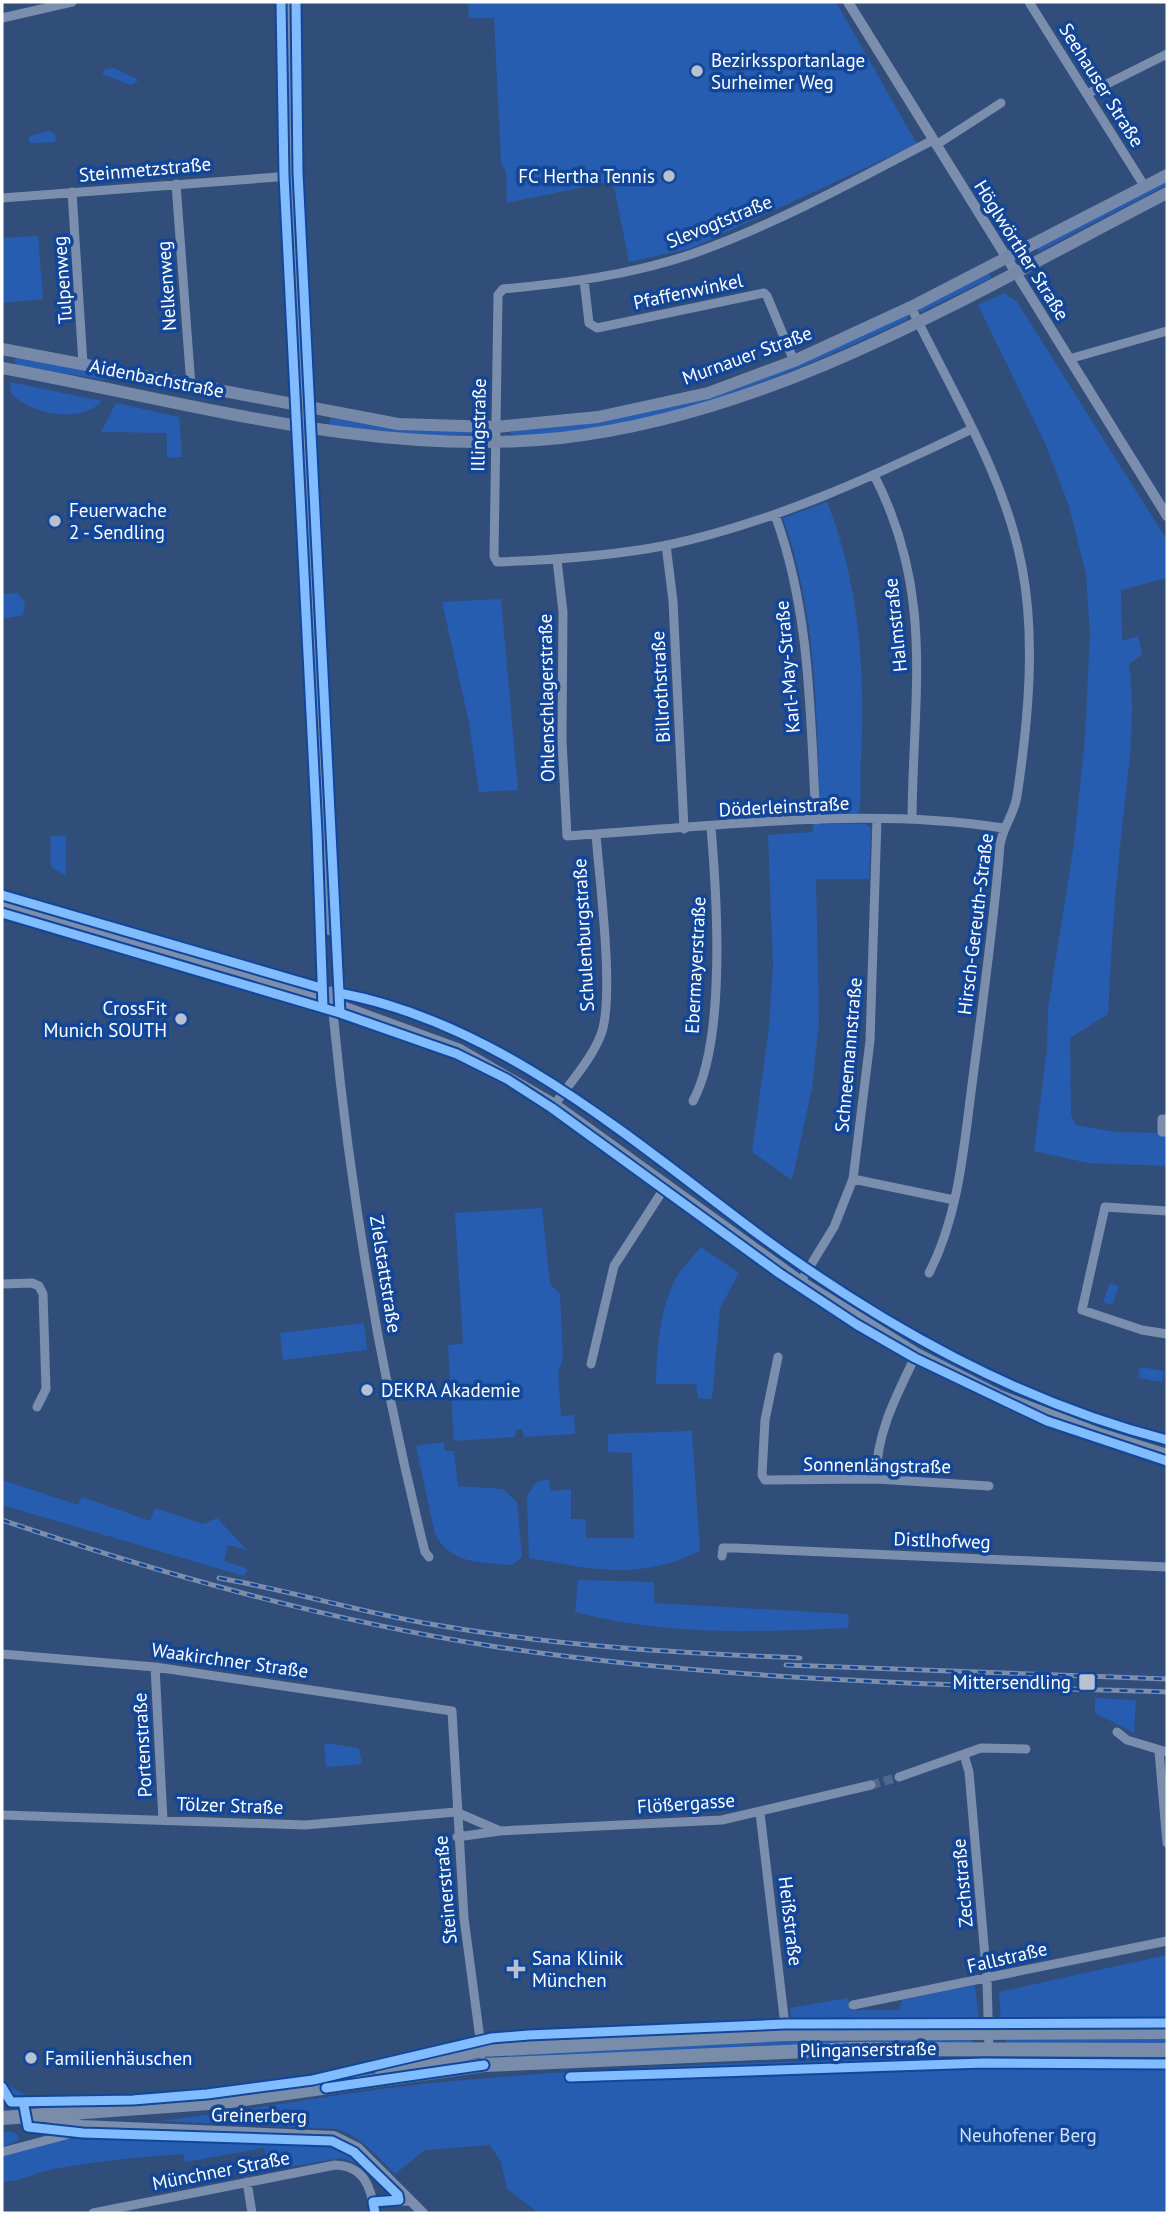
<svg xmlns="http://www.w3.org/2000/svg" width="1169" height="2215" viewBox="0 0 1169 2215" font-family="'PT Sans',sans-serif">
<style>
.green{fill:#275db0}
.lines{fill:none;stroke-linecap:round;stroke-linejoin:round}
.minor-tunnel{stroke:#50688e;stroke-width:9;stroke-dasharray:9 4.5;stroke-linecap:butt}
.minor{stroke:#7b8ead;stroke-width:9}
.tertiary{stroke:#7b8ead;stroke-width:10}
.secondary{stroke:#7689a9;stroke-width:12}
.primary{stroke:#798daa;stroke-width:14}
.rail-casing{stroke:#7c8eab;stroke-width:5}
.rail{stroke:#124699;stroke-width:2.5;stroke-dasharray:8;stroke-linecap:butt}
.cycleway-casing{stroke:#124699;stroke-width:13}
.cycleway{stroke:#80bcff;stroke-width:9}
.poi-dot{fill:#b7c1d0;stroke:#124699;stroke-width:2.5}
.labels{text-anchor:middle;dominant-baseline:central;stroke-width:7;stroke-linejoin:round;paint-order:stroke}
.poi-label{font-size:19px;fill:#fff;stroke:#124699;text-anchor:start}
.street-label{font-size:19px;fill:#fff;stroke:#124699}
.park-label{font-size:19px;fill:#cee1fd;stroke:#124699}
</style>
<rect width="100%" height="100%" fill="#314d7a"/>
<path class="green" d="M468,2H836L917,144L692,248L629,262L613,181L507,203L506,172L501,162L494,18H469Z
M114,68L139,80L131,85L102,74L106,69Z
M49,131L55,134L56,142L29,143V136Z
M1167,180V185L1038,252L1035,247Z
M38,236L43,299L2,303V238Z
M989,273L991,278L919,313V309Z
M1004,293L1017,302L1167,540V578L1121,590L1122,641L1138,636L1142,654L1129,664C1137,724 1126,788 1120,847C1114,903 1111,958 1108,1014L1070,1038L1071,1115L1076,1125L1114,1132L1167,1133V1166L1088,1163L1034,1151L1047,1050L1048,1008L1074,844L1085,737L1090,635L1086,574L1069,506L1045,443L978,305Z
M904,314L909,315L906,320C794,373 698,413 574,431C556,433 527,439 510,434L513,430C666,420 769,381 904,314Z
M20,357L104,374V380L15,365V359Z
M10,382L102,401C82,424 31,415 11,393Z
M116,403L179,417L182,457L167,458V433L101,432Z
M330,418L397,427L477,432L478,434L430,436L330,425Z
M827,502C860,585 865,671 861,759C860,778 863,800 857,818L825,817L820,813C816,709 818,619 783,518Z
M18,593L25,603L23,615L2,619V594Z
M501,599L518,790L479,792L469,722L442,602Z
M813,824H866L871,829L869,879H816L819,1021L812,1088L792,1180L752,1152L769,1027L773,967L768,835L813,832Z
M50,836H66V876L51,867Z
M542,1208L550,1284L560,1294L563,1359L558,1372L561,1416L574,1415L575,1434L524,1437L522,1429L516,1430L515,1437L454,1441L448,1345L463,1344L455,1213Z
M701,1247L739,1273L720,1308L712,1399L698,1398L696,1384H656C657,1350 659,1313 674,1282C680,1269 692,1258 701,1247Z
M1110,1283L1119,1286L1112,1305L1103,1302Z
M364,1323L367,1350L283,1360L280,1333Z
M1140,1367L1164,1371L1162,1382L1138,1378Z
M692,1431L700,1551C639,1581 593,1569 529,1558L527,1496L536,1482L549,1479L551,1491L571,1489V1519H586V1538H634L632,1453L608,1452V1434Z
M444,1442L445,1451H454L458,1486L503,1489L517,1502L522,1557L512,1565C481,1562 452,1565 435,1534L416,1446Z
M2,1480L78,1505L82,1497L150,1521L155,1508L203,1524L217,1518L247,1550L228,1545L224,1561L248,1569L244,1576L2,1505Z
M578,1580L654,1582V1603L849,1614L848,1628C756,1632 665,1636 575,1612Z
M1095,1698L1136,1700L1134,1733L1095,1713Z
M324,1743L359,1748L362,1764L326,1767Z
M1167,1955V2021L1001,2022L999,1992Z
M975,1985L979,2022L792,2023L790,2008L848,1998L850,2010H899L902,2000Z
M1006,2035H1167V2045H1006Z
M972,2036V2045L508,2061L507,2052L797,2038Z
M1167,2056V2213H539L507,2189L501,2162L490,2145L425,2150L395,2174C377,2156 361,2136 336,2129L160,2121C254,2110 348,2091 443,2082C684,2059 925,2058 1167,2056Z
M4,2083L29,2097L12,2098Z
M11,2131L19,2136L17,2141L2,2147V2132Z
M83,2135L221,2143L324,2144L356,2157L362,2166L342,2158L271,2170L264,2148L185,2162L183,2154C139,2157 97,2161 54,2169C36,2172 19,2182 2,2182V2155Z"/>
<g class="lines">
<path class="minor-tunnel" d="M871,1785L899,1777"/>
<path class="minor" d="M288,2L291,176L330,931
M1029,2L1145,187
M2,18L72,2
M1087,94L1167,54
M933,140C855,181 774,225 692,254C631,275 567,283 503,289L498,295L494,556L497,562C554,560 612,556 668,545C775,522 874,476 972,429
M936,145L1001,103
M176,184L191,386
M72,192L83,364
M2,198L291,176
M584,280L589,323L597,328L764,293L767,296L794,361
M911,307C951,391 1005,475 1022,567C1036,640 1028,723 1017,796C1014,815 1003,826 1000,845C994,923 983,1000 973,1077C964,1143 960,1213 929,1273
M1069,359L1167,331
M874,475C935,594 913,693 912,819
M775,515C811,613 810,716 816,820
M666,545L673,601L684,829
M557,560L563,612L562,740L567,836C709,827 862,806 1003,828
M331,991C348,1180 379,1368 425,1552L429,1557
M693,1101C726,1040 717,897 711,828
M555,1104C570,1083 590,1061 600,1037C616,1002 599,878 596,834
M1167,1119H1162V1132H1167
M853,1179L954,1200
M1167,1211L1105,1207L1082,1310L1142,1330L1167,1334
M801,1281L834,1227L853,1179L870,1041L877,819
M2,1284L32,1283L39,1286L43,1294L46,1389L37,1407
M778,1357L765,1420L762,1475L765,1480L876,1479L989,1486
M591,1364L614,1266L667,1184
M876,1479C876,1433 897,1394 917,1353
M722,1556L723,1548H735L1167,1567
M2,1654L155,1667L452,1711L464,1918L482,2054
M155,1667L163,1820
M1117,1732L1127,1740L1167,1752
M1159,1751L1167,1843
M964,1755L969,1772L987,1980L989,2050
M899,1777L981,1748L1026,1749
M760,1813L786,2034
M2,1815L305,1825L456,1812L500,1831L722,1820L871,1785
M457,1837L500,1831
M853,2005L1167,1941
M2,2152L66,2135L81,2125
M247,2182L252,2213
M373,2202L410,2201
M93,2213L335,2165C365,2166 371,2188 375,2213"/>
<path class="tertiary" d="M848,2L1167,516
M2,902L307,993L460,1049L555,1104L801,1281L917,1353L1000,1395L1097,1432L1167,1454
M48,2118L81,2125L334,2136L358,2148L423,2213"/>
<path class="secondary" d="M2,349L398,424L496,427L598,417L708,393L794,361L911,307L1167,175
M2,368C184,401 374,458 561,438C778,414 976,291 1167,193"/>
<path class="primary" d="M382,2071L482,2050L786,2034L1167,2032
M2,2118L223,2102L484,2065L853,2049L1167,2050"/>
<g class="rail-casing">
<path id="rail" d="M2,1520C161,1574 324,1620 491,1646C714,1680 942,1685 1167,1692
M219,1578C292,1591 363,1613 436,1625C557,1646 678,1653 800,1658
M786,1665L1167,1679"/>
</g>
<use href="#rail" class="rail"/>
<g class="cycleway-casing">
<path id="cycleway" d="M281,2L284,176L317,833L323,1007
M296,2L298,173L340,1013
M2,895L321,988
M2,913L340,1013L457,1054L507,1079L552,1108L779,1273L856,1324L915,1358L1047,1421L1167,1461
M339,993C500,1023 634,1142 762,1237C885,1327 1019,1402 1167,1440
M570,2077L984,2063L1167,2064
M2,2087L11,2102L133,2100L207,2094L313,2080L492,2038L529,2035L785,2024L1167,2023
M326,2088L484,2065
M24,2106L28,2127L83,2133L332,2141L354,2152L398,2195L399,2200L373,2202L375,2213"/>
</g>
<use href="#cycleway" class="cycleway"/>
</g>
<g class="poi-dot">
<circle cx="697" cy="71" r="7"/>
<circle cx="669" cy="176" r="7"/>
<circle cx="55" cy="521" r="7"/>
<circle cx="181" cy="1019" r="7"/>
<circle cx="367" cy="1390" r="7"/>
<rect x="1078" y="1673" width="18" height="18" rx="3.5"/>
<path d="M512.5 1958.5h7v7h7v7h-7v7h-7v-7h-7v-7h7z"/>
<circle cx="31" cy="2058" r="7"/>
</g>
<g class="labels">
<g class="poi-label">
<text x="711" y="60">Bezirkssportanlage<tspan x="711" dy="22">Surheimer Weg</tspan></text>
<text x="655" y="176" text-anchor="end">FC Hertha Tennis</text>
<text x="69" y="510">Feuerwache<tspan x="69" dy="22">2 - Sendling</tspan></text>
<text x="167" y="1008" text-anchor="end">CrossFit<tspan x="167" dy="22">Munich SOUTH</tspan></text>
<text x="381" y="1390">DEKRA Akademie</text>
<text x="1071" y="1682" text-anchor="end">Mittersendling</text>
<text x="532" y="1958">Sana Klinik<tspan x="532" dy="22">München</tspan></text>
<text x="45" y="2058">Familienhäuschen</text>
</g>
<g class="street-label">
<text transform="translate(1102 85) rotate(58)">Seehauser Straße</text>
<text transform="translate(145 169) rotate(-5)">Steinmetzstraße</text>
<text transform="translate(719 221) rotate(-22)">Slevogtstraße</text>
<text transform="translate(1022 250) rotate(58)">Höglwörther Straße</text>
<text transform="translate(62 280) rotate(-94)">Tulpenweg</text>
<text transform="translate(166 286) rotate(-94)">Nelkenweg</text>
<text transform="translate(688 291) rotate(-12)">Pfaffenwinkel</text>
<text transform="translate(747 355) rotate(-20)">Murnauer Straße</text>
<text transform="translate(157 378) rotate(11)">Aidenbachstraße</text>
<text transform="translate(478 425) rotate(-89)">Illingstraße</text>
<text transform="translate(895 625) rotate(-96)">Halmstraße</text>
<text transform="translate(787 667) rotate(-95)">Karl-May-Straße</text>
<text transform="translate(660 687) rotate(-93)">Billrothstraße</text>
<text transform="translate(546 698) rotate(-91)">Ohlenschlagerstraße</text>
<text transform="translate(784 806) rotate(-3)">Döderleinstraße</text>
<text transform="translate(975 924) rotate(-83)">Hirsch-Gereuth-Straße</text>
<text transform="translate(583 935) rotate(-93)">Schulenburgstraße</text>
<text transform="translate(695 965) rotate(-87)">Ebermayerstraße</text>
<text transform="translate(848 1055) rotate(-85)">Schneemannstraße</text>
<text transform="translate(386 1274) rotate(81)">Zielstattstraße</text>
<text transform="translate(877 1465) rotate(1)">Sonnenlängstraße</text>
<text transform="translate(942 1540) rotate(2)">Distlhofweg</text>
<text transform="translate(230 1660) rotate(8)">Waakirchner Straße</text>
<text transform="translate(142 1745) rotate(-93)">Portenstraße</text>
<text transform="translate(686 1803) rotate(-4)">Flößergasse</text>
<text transform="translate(230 1805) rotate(2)">Tölzer Straße</text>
<text transform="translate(962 1883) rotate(-95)">Zechstraße</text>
<text transform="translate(445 1890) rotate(-95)">Steinerstraße</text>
<text transform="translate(791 1921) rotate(83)">Heißstraße</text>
<text transform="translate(1007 1957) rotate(-13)">Fallstraße</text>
<text transform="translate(868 2049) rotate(-1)">Plinganserstraße</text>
<text transform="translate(259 2115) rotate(1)">Greinerberg</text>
<text transform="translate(221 2170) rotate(-11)">Münchner Straße</text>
</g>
<g class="park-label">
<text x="1028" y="2135">Neuhofener Berg</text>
</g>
</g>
<rect width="1169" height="2215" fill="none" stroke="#ffffff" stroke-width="7"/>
</svg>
